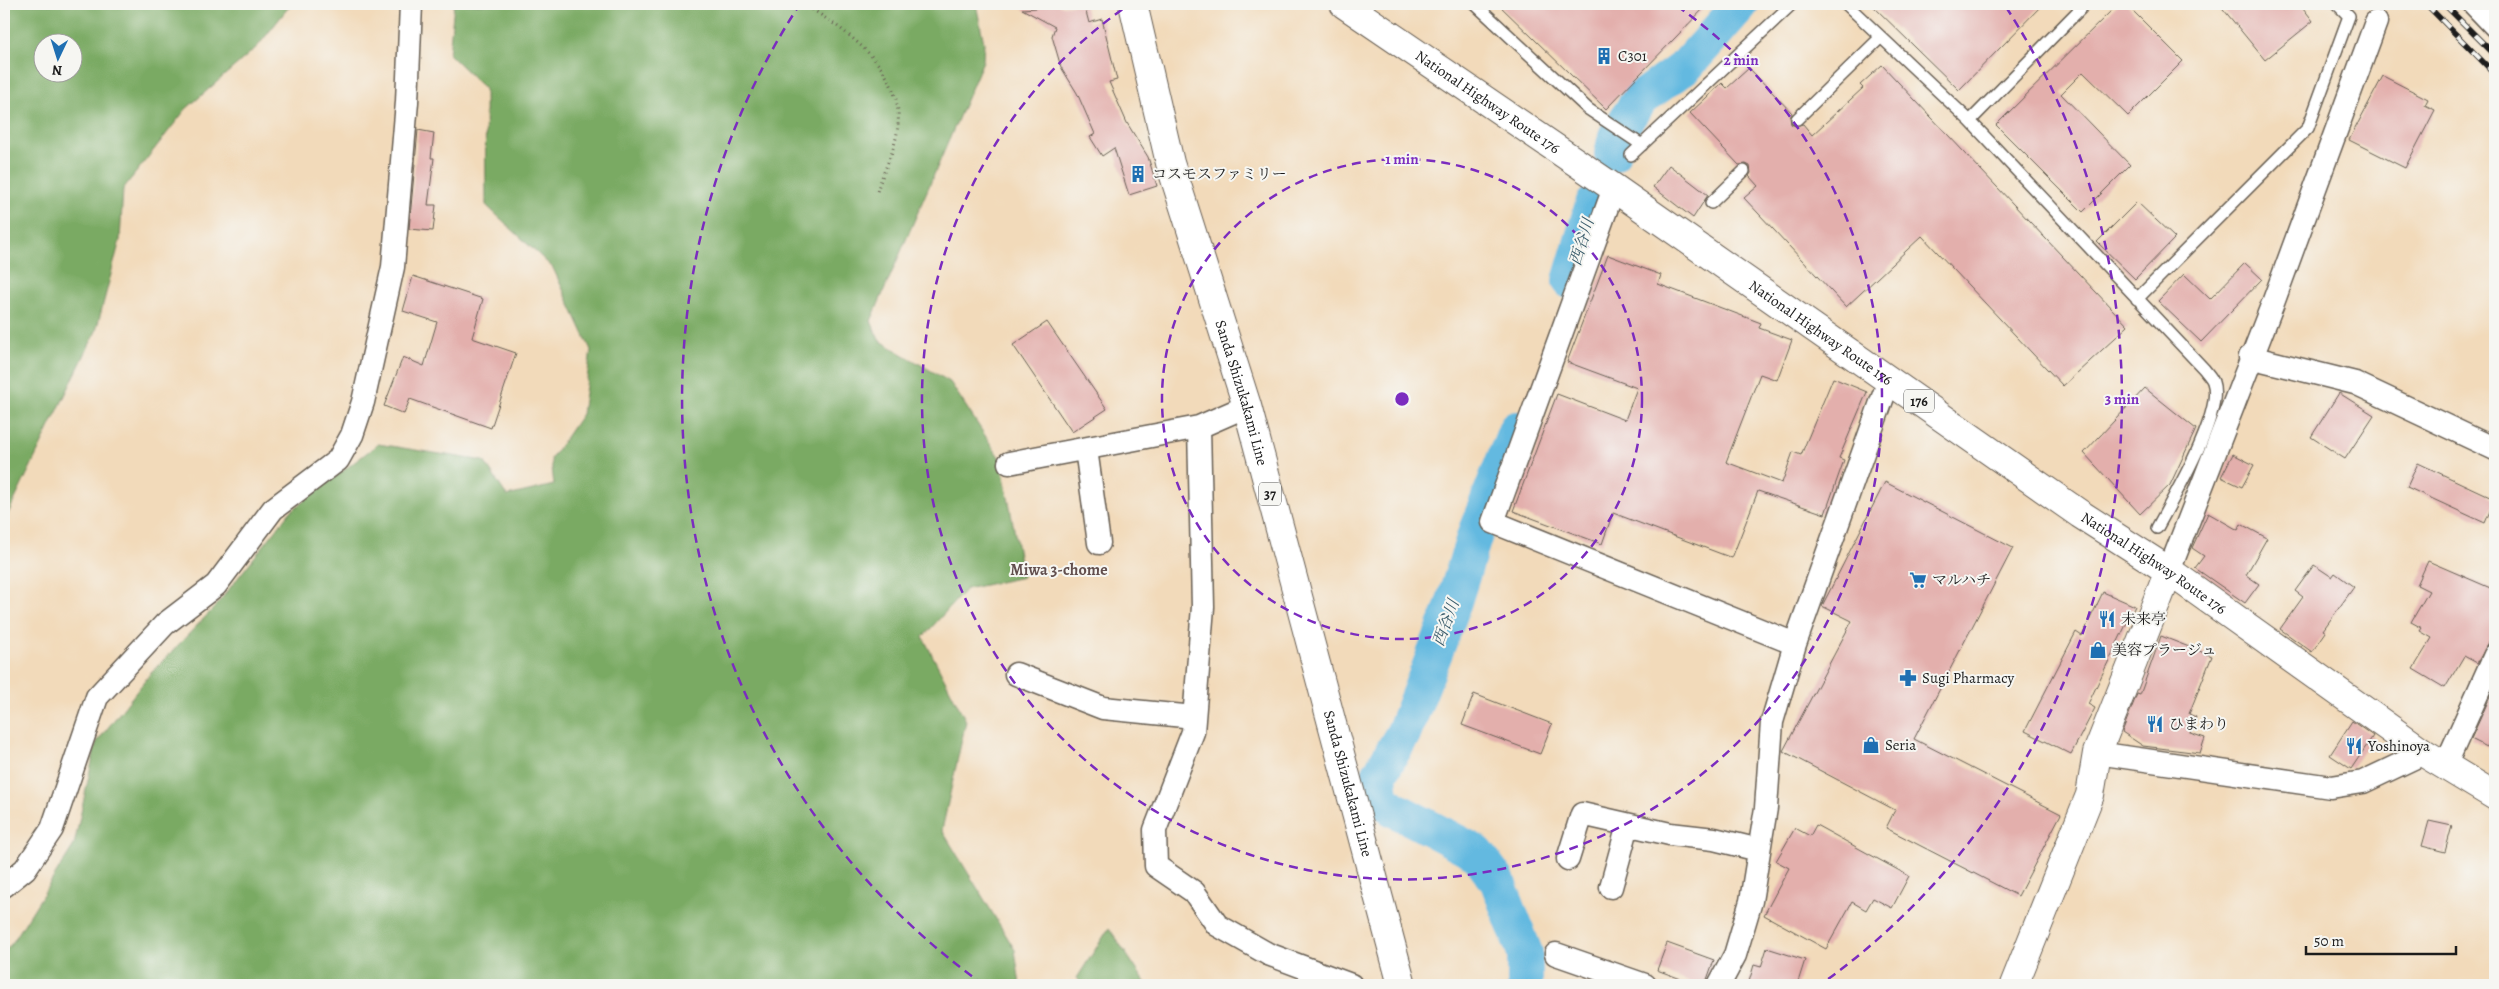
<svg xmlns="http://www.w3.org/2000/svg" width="2499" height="989" viewBox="0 0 2499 989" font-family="Alegreya,'Noto Serif JP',serif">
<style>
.forest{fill:#7aaa63;stroke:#4b6340;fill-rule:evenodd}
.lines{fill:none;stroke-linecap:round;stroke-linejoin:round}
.river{stroke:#64b9e0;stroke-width:36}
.building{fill:#e3afac}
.service-casing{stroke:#675e53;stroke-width:14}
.minor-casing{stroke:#675e53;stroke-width:25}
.tertiary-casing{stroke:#675e53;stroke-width:30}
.primary-casing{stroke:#675e53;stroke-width:30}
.trunk-casing{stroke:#675e53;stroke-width:30}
.path{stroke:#675e53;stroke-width:3;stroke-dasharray:1 4;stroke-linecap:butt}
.service{stroke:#fff;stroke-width:11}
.minor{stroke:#fff;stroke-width:22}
.tertiary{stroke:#fff;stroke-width:28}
.primary{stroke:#fff;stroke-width:28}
.trunk{stroke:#fff;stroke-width:28}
.rail-casing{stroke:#1c1c1c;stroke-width:5.5}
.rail{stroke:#f6f6f2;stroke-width:4;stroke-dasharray:11;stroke-linecap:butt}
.ring{fill:none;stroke:#7b2cbf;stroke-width:2.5;stroke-dasharray:9 6}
.labels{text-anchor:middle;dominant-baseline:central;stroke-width:4;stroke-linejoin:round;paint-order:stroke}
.shield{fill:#f6f6f2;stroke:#5d5d5c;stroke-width:1}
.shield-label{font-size:14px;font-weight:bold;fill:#1c1c1c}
.poi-label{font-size:15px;fill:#1c1c1c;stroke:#f6f6f2;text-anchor:start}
.street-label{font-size:15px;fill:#1c1c1c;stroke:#f6f6f2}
.water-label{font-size:16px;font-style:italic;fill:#395b6a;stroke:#f6f6f2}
.neighbourhood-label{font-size:16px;font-weight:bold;fill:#624f4e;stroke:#f6f6f2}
.centre{fill:#7b2cbf;stroke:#f6f6f2;stroke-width:2.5}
.ring-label{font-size:15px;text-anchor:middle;font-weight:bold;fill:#7b2cbf;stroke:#f6f6f2;stroke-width:4;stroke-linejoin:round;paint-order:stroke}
</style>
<rect width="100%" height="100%" fill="#f6f6f2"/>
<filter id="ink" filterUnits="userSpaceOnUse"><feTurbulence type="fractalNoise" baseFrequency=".02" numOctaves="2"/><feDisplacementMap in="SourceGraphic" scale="10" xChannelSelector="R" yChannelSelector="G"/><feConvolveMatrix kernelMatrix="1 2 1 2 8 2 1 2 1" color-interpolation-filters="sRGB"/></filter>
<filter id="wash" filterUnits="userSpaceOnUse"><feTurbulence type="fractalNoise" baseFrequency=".0096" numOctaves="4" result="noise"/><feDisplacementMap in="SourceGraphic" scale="20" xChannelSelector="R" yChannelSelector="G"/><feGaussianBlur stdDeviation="1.12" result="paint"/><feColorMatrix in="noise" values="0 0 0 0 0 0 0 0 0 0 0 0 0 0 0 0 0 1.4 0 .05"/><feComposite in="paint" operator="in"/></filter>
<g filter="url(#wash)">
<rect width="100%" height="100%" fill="#f2daba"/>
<path class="forest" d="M4,4H291L258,46L186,109L123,189L120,240L96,331L4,522ZM42,42H72V72H42Z
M454,4H976L984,43L983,61L871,321L879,340L950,382L1001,460L1023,577L966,589L923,637L966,721L942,830L1015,950L1020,985H4V952L13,942L74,845L96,743L151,673L214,608L291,511L378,444L484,461L507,496L554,485L551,459L582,414L591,350L553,268L486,205L485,89L449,54Z
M1109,928L1147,985H1083L1077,978Z"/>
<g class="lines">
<path class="river" d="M1612,154L1616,136L1639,100L1687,65L1741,4
M1570,281L1593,204
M1516,429L1477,528L1450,614L1404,732L1379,775L1381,797L1392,808L1477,853L1497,880L1525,953V985"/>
</g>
<g id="blocks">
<path class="building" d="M1040,4H1059V6L1084,4L1089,23L1102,19L1117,80L1109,82L1127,123L1148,157L1157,186L1129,195L1114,148L1102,156L1090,137L1095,134L1077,93L1061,67L1052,36L1055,27L1022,9L1037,8Z
M1498,4H1708L1606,109Z
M1871,4H2043L1959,90Z
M2118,4H2126L2183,61L2128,116L2083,72L2061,94L2130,165L2083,212L1996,125Z
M2219,4H2300L2313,21L2265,60Z
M1882,65L2128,326L2063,386L1922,236L1846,307L1744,198L1758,186L1749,176L1751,173L1750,166L1746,164L1739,165L1690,113L1722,83L1727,88L1749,68L1792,113L1790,117L1791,124L1795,126L1803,124L1812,135L1863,88L1860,85Z
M2383,76L2428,99L2425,105L2435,110L2405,168L2349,140Z
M418,130L434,133L431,158H434L428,205H436L433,231L409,229Z
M1669,165L1708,195L1693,218L1653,187Z
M2137,202L2175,238L2135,279L2097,242Z
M1608,255L1661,275L1658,284L1761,323L1759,328L1792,340L1777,380L1760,374L1726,462L1782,483L1793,452L1801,455L1833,378L1867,392L1839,458L1844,460L1825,514L1758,491L1732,558L1613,513L1602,544L1513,511L1557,394L1625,420L1637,388L1567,362Z
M2245,263L2262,279L2201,342L2158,301L2184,274L2210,299Z
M413,276L483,299L472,338L516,353L491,428L410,399L404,414L384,406L403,357L424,366L437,322L403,311Z
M1047,322L1107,409L1072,432L1013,345Z
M2145,388L2196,429L2170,485L2140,514L2084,453Z
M2339,393L2374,415L2345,459L2311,437Z
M2233,454L2254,465L2242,487L2221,477Z
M2418,463L2495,499L2485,523L2407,487Z
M1885,482L2013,548L1914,739L2061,814L2018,896L1886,828L1895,810L1783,751L1852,621L1822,606Z
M2208,513L2238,530L2241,524L2267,538L2246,575L2259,584L2245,603L2195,568L2204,556L2192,548Z
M2428,561L2495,590V629L2488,644L2477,663L2464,656L2445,688L2413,669L2432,638L2420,631L2422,628L2411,622L2429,591L2417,585Z
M2314,565L2332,577L2335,573L2354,587L2323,630L2326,632L2312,652L2280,629L2303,597L2295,591Z
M2103,592L2135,606L2088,704L2095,708L2071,754L2025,731L2076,632L2082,636Z
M2161,636L2212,656L2189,714L2196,717L2190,733L2205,738L2200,753L2143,746L2122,732L2137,694L2140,695Z
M2495,686V732L2487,747L2471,739Z
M1474,694L1552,724L1540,754L1462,725Z
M2352,721L2373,736L2351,769L2330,755Z
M2429,821L2452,826L2445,852L2422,846Z
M1816,825L1909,876L1892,908L1873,898L1866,910L1852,902L1826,949L1764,915L1789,868L1776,861L1795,828L1810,836Z
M1667,943L1714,960L1705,985H1697L1657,970Z
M1767,948L1805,960L1797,985H1748L1754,965L1761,967Z"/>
</g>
</g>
<g filter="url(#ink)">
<use href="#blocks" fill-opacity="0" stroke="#675e53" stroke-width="1"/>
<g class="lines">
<g class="service-casing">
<path id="service" d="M1475,4L1588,109L1642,145
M1846,4L1970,121L2204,369C2207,373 2212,378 2213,382C2224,413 2173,498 2157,528
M1797,119L1881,37
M1970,121L2085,4
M1631,155L1792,4
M1711,203L1744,171
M2137,299L2308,128L2349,16L2337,4"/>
</g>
<g class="minor-casing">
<path id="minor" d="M2474,4L2495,26
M1614,188L1493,522L1795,644
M2250,357L2355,383L2495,449
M1247,406L1199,427L1203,607L1193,732L1155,830L1156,866L1194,892L1217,925L1268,954L1351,985
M1086,449L1099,543
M1009,463L1199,427
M2169,571L2273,303L2376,22
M1016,674L1103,708L1194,717
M2097,753L2331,787L2363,782L2424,753
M2445,766L2495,655
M1568,859L1582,814L1670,834L1714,839L1759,850
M4,886L25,869L52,829L97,697L165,624L216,585L273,509L338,460L352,435L363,402L393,267L407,102L411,4
M1611,887L1628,825
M1556,954L1645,985
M1719,985L1735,955L1751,901L1766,808L1772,722L1795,644L1889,380"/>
</g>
<g class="tertiary-casing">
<path id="tertiary" d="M2014,985L2090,795L2097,753L2169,571"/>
</g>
<g class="primary-casing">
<g id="primary">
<path id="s1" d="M1133,4L1170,163L1247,406L1402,985"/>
</g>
</g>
<g class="trunk-casing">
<g id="trunk">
<path id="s2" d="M1344,4L1614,188L2080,514L2169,571L2424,753L2495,796"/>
</g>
</g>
<path class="path" d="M804,4C851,34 911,74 896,138C892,156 882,174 877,192"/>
<use href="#service" class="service"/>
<use href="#minor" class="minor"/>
<use href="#tertiary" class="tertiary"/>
<use href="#primary" class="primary"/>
<use href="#trunk" class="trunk"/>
<g class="rail-casing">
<path id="rail" d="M2426,4L2495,74
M2444,4L2495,55"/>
</g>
<use href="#rail" class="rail"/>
</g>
</g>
<g class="ring">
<circle cx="1402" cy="399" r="240"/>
<path d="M1677 6A480 480 0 1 1 1127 6"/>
<path d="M984 985A720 720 0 0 1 798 7M2006 7A720 720 0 0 1 1820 985"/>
</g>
<defs>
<g id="building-bare" transform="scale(1.35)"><path d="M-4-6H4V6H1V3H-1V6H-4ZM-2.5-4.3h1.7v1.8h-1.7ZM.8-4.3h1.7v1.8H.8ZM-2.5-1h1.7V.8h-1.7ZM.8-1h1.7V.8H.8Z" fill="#1f6fb2" stroke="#f6f6f2" stroke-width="2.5" paint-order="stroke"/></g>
<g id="supermarket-bare" transform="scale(1.35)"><path d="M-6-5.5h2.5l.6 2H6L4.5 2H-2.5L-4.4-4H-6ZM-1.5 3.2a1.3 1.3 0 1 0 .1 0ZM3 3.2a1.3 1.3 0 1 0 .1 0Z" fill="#1f6fb2" stroke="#f6f6f2" stroke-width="2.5" paint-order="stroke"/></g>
<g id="restaurant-bare" transform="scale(1.35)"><path d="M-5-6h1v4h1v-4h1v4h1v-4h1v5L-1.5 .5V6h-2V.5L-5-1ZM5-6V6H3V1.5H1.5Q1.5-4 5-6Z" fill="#1f6fb2" stroke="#f6f6f2" stroke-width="2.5" paint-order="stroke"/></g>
<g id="shop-bare" transform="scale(1.35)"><path d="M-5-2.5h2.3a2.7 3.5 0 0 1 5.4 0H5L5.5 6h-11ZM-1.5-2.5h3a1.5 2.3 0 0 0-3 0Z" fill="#1f6fb2" stroke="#f6f6f2" stroke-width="2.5" paint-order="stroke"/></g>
<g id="pharmacy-bare" transform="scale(1.35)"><path d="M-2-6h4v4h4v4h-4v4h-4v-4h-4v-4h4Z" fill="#1f6fb2" stroke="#f6f6f2" stroke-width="2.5" paint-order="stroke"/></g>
</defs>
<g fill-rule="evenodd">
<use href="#building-bare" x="1604" y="56"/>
<use href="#building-bare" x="1138" y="174"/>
<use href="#supermarket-bare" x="1918" y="580"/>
<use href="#restaurant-bare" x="2107" y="619"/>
<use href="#shop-bare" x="2098" y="650"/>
<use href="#pharmacy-bare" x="1908" y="678"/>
<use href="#restaurant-bare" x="2155" y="724"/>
<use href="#shop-bare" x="1871" y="745"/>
<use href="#restaurant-bare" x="2354" y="746"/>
</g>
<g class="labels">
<g class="shield">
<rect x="1904" y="389.5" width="30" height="23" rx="4"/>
<rect x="1259" y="482.5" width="22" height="23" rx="4"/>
</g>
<g class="shield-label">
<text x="1919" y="401">176</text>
<text x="1270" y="494">37</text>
</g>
<g class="poi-label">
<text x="1618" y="56">C301</text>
<text x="1152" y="174">コスモスファミリー</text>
<text x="1932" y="580">マルハチ</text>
<text x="2121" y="619">未来亭</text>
<text x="2112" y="650">美容プラージュ</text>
<text x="1922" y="678">Sugi Pharmacy</text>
<text x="2169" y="724">ひまわり</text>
<text x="1885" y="745">Seria</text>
<text x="2368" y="746">Yoshinoya</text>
</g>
<g class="street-label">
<text stroke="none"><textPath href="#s2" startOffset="174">National Highway Route 176</textPath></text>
<text stroke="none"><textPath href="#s2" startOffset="579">National Highway Route 176</textPath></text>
<text stroke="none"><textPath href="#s1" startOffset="404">Sanda Shizukakami Line</textPath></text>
<text stroke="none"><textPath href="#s2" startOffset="984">National Highway Route 176</textPath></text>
<text stroke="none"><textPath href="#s1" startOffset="809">Sanda Shizukakami Line</textPath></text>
</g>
<g class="water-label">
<text transform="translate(1582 242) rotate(-73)">西谷川</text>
<text transform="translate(1446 623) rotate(-70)">西谷川</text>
</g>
<g class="neighbourhood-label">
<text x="1059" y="570">Miwa 3-chome</text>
</g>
</g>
<circle cx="1402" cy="399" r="8" class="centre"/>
<g class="ring-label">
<text x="1741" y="65">2 min</text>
<text x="1402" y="164">1 min</text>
<text x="2122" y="404">3 min</text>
</g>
<rect width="2499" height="989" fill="none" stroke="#f6f6f2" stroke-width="20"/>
<g transform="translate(58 58) rotate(184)"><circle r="24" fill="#f6f6f2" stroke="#9f9f9c"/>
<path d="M0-4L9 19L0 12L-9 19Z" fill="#1f6fb2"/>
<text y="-8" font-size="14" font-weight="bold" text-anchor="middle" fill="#1c1c1c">N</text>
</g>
<path d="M2306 946v8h150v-8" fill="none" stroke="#1c1c1c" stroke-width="2.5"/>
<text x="2314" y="946" font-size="15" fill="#1c1c1c" stroke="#f6f6f2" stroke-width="4" paint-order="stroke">50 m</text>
</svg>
